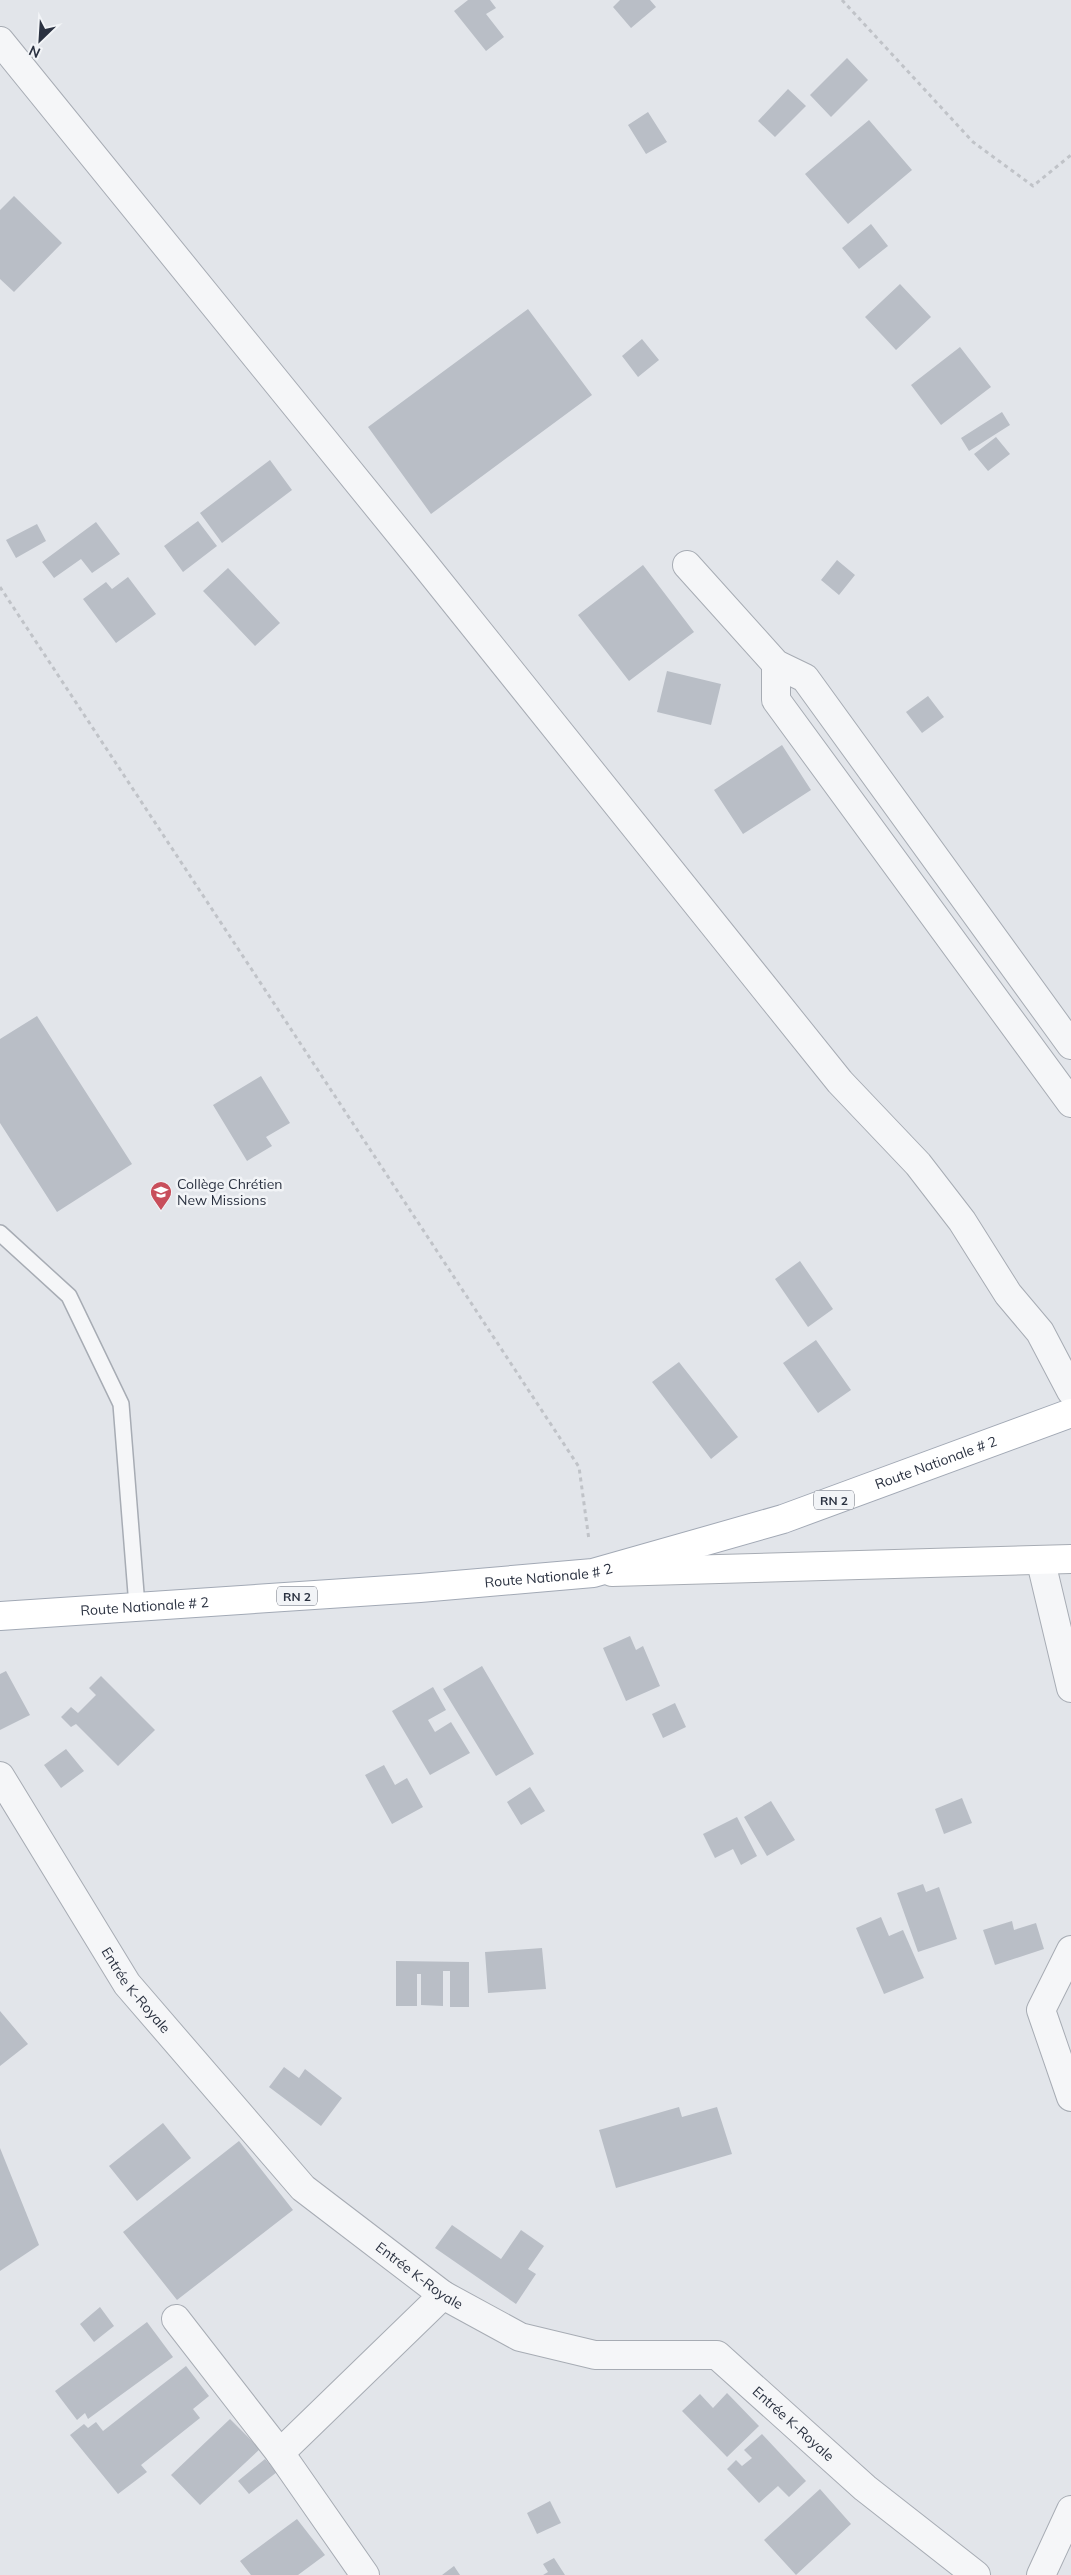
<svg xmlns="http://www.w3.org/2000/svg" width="1071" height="2575" viewBox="0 0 1071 2575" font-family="Mulish,sans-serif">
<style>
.building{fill:#b9bec6}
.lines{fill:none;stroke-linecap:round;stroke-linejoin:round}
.lane-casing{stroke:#a7acb4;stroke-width:18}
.street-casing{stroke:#a7acb4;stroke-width:30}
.secondary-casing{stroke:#a7acb4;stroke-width:30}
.primary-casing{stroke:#a2a9b5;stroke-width:30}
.path{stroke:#c0c3c8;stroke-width:3;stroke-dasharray:4 4;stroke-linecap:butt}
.lane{stroke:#f5f6f8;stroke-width:15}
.street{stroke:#f5f6f8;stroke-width:28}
.secondary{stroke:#fff;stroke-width:28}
.primary{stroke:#fff;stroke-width:28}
.labels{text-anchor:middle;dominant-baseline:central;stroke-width:5;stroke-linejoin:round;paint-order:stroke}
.shield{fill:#f2f4f7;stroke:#676c78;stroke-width:1}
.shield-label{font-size:12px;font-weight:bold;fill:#2b3241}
.poi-label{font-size:14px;fill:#2b3241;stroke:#f2f4f7;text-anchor:start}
.street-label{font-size:14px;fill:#2b3241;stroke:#f2f4f7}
</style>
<rect width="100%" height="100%" fill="#e2e5ea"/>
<path class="building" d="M468,0H490L496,8L486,14L504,37L486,51L454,11Z
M620,0H650L656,7L631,28L613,7Z
M847,58L868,80L831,117L810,95Z
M788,89L806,106L775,137L758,121Z
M648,112L667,142L646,154L628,125Z
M869,120L912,170L848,224L805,174Z
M14,196L62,243L14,292L0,279V210Z
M871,224L888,246L859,269L842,248Z
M900,284L931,317L896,350L865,317Z
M528,309L592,395L431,514L368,427Z
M642,339L659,360L638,377L622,356Z
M960,347L991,387L941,425L911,385Z
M1002,412L1010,425L969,451L961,438Z
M996,437L1010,454L988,471L974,454Z
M270,460L292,490L222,543L200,513Z
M198,521L217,546L183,572L164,546Z
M96,522L120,554L92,573L81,559L54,578L42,562Z
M37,524L46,541L16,558L6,540Z
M837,560L855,575L839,595L821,580Z
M643,565L694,632L629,681L578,615Z
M228,568L280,623L255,646L203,591Z
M128,577L156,614L116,643L83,599L106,582L112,589Z
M667,671L721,684L711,725L657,712Z
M928,696L944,717L922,733L906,712Z
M782,745L811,790L743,834L714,790Z
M37,1016L132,1164L57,1212L0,1123V1039Z
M261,1076L290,1123L266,1137L272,1146L247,1161L213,1105Z
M800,1261L833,1309L808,1327L775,1279Z
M816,1340L851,1390L818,1413L783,1363Z
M679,1362L738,1437L711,1459L652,1382Z
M630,1636L636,1650L643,1646L660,1686L626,1701L603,1648Z
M482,1666L534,1754L496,1776L443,1689Z
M6,1671L30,1715L0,1730V1674Z
M101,1676L155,1730L118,1766L76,1724L71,1727L61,1717L71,1707L78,1713L96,1695L89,1688Z
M433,1687L446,1710L428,1720L435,1732L451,1722L470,1753L430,1775L392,1711Z
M675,1703L686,1727L663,1738L652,1714Z
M66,1749L84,1771L61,1788L44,1765Z
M384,1765L395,1785L407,1778L423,1807L392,1824L365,1775Z
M530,1787L545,1811L521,1825L507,1802Z
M962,1798L972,1823L944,1834L935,1809Z
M771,1801L795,1840L767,1856L744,1817Z
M737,1817L757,1856L741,1865L733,1849L715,1858L703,1834Z
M923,1884L926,1892L939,1887L957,1939L918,1952L897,1893Z
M881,1917L889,1936L903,1930L924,1978L884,1994L856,1928Z
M1012,1921L1014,1930L1036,1923L1044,1949L995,1965L983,1930Z
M542,1948L546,1989L488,1993L485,1952Z
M396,1961L469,1962V2007H450V1971H443V2006L421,2005V1974H417V2006H396Z
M0,2011L28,2044L0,2066Z
M284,2067L299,2078L305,2069L342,2098L321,2126L269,2087Z
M679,2107L682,2117L717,2107L732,2154L616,2188L599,2130Z
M163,2123L191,2158L137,2201L109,2166Z
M239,2141L293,2210L177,2300L123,2232Z
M0,2148L39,2245L0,2271Z
M452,2225L501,2259L521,2230L544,2246L528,2269L536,2274L516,2304L435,2248Z
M100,2307L114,2326L94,2342L80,2324Z
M147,2322L173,2357L88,2419L85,2413L77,2420L55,2391Z
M186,2366L209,2396L193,2409L200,2418L141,2465L147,2472L118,2494L70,2435L84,2424L88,2428L96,2422L103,2431Z
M727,2393L759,2426L727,2457L682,2411L700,2394L713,2408Z
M230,2419L260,2449L200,2505L171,2475Z
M762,2434L806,2481L789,2497L778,2486L759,2503L727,2469L736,2460L742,2466L752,2458L744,2450Z
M265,2459L277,2472L249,2494L238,2481Z
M820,2489L851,2524L796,2575L764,2540Z
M550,2501L561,2523L537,2534L527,2513Z
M297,2519L325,2555L298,2575H251L240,2561Z
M554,2558L565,2575H543L548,2572L543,2564Z
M454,2566L460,2575H442Z"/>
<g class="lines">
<g class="lane-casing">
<path id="lane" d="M0,1233L69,1296L121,1404L137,1606"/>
</g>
<g class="street-casing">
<g id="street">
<path d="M0,41L422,561L840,1082L918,1164L962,1221L1008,1294L1040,1332L1071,1391"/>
<path d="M687,565L776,664L805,678L1071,1045"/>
<path d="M776,664V700L1071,1103"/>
<path d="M1041,1562L1071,1688"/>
<path id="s1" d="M0,1776L127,1984L303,2188L443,2295L520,2337L595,2355H717L865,2488L976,2575"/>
<path d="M1071,1950L1041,2010L1071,2097"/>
<path d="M176,2319L280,2453L365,2575"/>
<path d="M280,2453L443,2295"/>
<path d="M1041,2575L1071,2510"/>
</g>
</g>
<g class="secondary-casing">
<path id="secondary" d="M612,1572L1071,1559"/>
</g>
<g class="primary-casing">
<g id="primary">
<path id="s2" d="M0,1616L420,1588L593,1573L783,1519L1071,1413"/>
</g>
</g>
<path class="path" d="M842,0L973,142L1033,186L1071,155
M0,587L579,1467L589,1540"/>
<use href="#lane" class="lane"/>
<use href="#street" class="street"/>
<use href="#secondary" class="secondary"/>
<use href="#primary" class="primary"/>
</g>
<defs>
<g id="school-pin" transform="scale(1.125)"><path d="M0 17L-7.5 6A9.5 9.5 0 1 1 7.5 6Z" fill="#c84e5b" stroke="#f2f4f7"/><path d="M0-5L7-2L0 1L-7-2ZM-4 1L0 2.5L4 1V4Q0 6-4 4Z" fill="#fff"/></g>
</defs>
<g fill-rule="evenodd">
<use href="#school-pin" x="161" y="1192"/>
</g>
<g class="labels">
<g class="shield">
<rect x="814" y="1490.5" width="40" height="19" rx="4"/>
<rect x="277" y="1586.5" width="40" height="19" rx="4"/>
</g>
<g class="shield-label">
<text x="834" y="1500">RN 2</text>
<text x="297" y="1596">RN 2</text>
</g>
<g class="poi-label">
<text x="177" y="1184">Collège Chrétien<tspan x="177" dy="16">New Missions</tspan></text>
</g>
<g class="street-label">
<text stroke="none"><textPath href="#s2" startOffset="955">Route Nationale # 2</textPath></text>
<text stroke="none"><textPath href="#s2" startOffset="550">Route Nationale # 2</textPath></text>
<text stroke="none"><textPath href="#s2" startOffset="145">Route Nationale # 2</textPath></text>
<text stroke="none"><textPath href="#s1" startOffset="254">Entrée K-Royale</textPath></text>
<text stroke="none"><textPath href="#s1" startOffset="659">Entrée K-Royale</textPath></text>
<text stroke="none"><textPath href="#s1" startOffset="1079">Entrée K-Royale</textPath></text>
</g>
</g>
<g transform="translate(40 40) rotate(205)" stroke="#f2f4f7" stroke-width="4" paint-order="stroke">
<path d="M0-4L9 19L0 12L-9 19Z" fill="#2b3241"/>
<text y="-8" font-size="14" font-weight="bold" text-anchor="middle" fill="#2b3241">N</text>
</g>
</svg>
